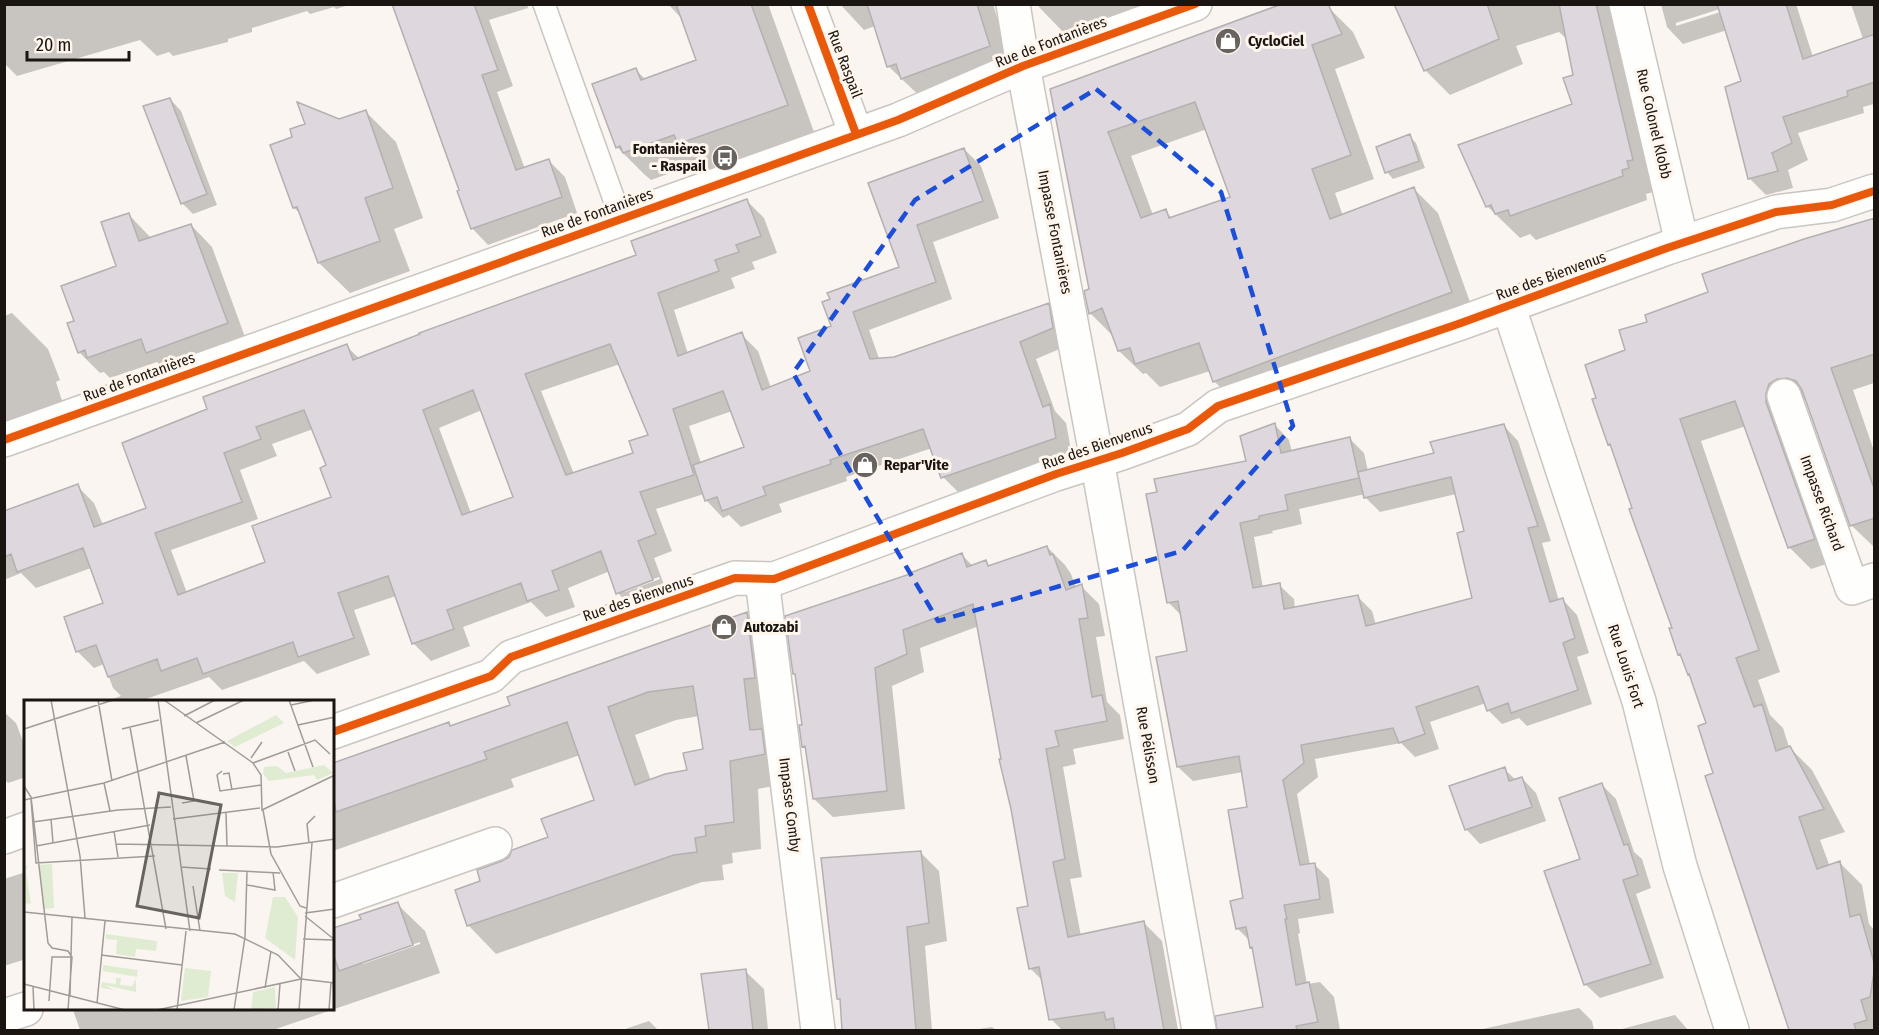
<svg xmlns="http://www.w3.org/2000/svg" width="1879" height="1035" viewBox="0 0 1879 1035" font-family="'Fira Sans Condensed',sans-serif">
<style>
.shadow{fill:#0003;fill-rule:evenodd}
.building{fill:#ded7de;stroke:#b4b0b0;stroke-width:1.5;fill-rule:evenodd}
.lines{fill:none;stroke-linecap:round;stroke-linejoin:round}
.lane-casing{stroke:#cac5c0;stroke-width:24}
.street-casing{stroke:#cac5c0;stroke-width:36}
.secondary-casing{stroke:#cac5c0;stroke-width:36}
.lane{stroke:#fefefd;stroke-width:21}
.street{stroke:#fefefd;stroke-width:33}
.secondary{stroke:#fefefd;stroke-width:33}
.cycleway-casing{stroke:#fef5ec;stroke-width:11}
.cycleway{stroke:#e8590c;stroke-width:8}
.marked{fill:none;stroke:#1d4ed8;stroke-width:4.5;stroke-dasharray:12 8;stroke-linejoin:round}
.labels{text-anchor:middle;dominant-baseline:central;stroke-width:6;stroke-linejoin:round;paint-order:stroke}
.poi-label{font-size:15px;font-weight:bold;fill:#1a1510;stroke:#fef5ec;text-anchor:start}
.street-label{font-size:15px;fill:#1a1510;stroke:#fef5ec}
.inset-road{fill:none;stroke:#a09b96;stroke-width:1.5}
.view{fill:#68635e;fill-opacity:0.15;stroke:#68635e;stroke-width:3}
.inset-edge{fill:none;stroke:#1a1510;stroke-width:3}
</style>
<rect width="100%" height="100%" fill="#faf5f0"/>
<path class="shadow" d="M4,4H352L336,9L334,7L310,14L307,11L252,28V32L228,39V42L173,56L169,52L157,56L140,40L17,76L4,63Z
M393,4H527L528,8L489,20L513,86L497,92L525,169L549,161L565,177L577,213L488,245L472,228L439,129Z
M668,4H768L814,132L706,170L698,163L651,180L644,174L617,147L636,70L646,80L698,61L684,21Z
M840,4H993L1013,70L926,102L888,66L875,26L864,30Z
M1038,4H1209L1066,35L1039,7Z
M1395,4H1613L1657,184L1651,185L1653,192L1646,194L1647,200L1536,240L1530,234L1520,238L1487,206L1574,105L1575,76L1568,40L1559,32L1516,46L1523,64L1450,95L1425,70Z
M1661,4H1796L1813,57L1863,39L1851,4H1874V104L1863,107L1864,113L1798,133L1808,160L1788,170L1793,188L1766,195L1749,178L1743,82L1727,30L1683,44L1667,27ZM1726,7L1727,10L1676,26V23Z
M1328,7L1353,32L1365,58L1335,69L1374,179L1335,193L1343,216L1414,189L1438,213L1475,316L1238,405L1214,381L1210,371L1160,387L1146,373L1143,374L1119,351L1115,338L1090,313L1091,290L1052,90ZM1207,129L1232,198L1172,218L1165,211L1153,215L1131,156Z
M170,99L181,111L217,205L193,214L182,203Z
M366,112L396,142L423,218L394,229L410,271L350,293L319,263L302,215L294,208V138Z
M1409,136L1416,143L1425,168L1393,179L1387,172Z
M964,149L981,166L999,218L933,242L952,299L869,330L881,364L1048,305L1065,322L1069,345L1036,359L1055,411L1066,423L1072,455L960,494L943,477L932,448L846,477L847,481L779,504L782,512L741,527L729,515L723,518L706,500L704,494L656,509L672,551L654,558L669,598L634,610L618,593L610,571L568,588L575,607L546,617L531,602L463,627L470,646L431,661L414,644L396,596L354,610L370,655L317,674L304,661L222,690L209,677L146,699L149,702H105L121,696L113,688L104,664L94,668L77,651L105,604L91,568L36,588L21,573L4,580V513L77,486L94,503L103,525L148,509L209,410L346,346L360,359L638,256L747,201L764,218L777,253L752,262L755,269L731,278L735,288L674,310L688,354L741,334L758,351L771,388L812,372L833,327L901,268L870,184ZM620,364L650,436L635,454L574,474L541,391ZM482,410L515,498L471,513L439,428ZM732,411L746,448L701,463L689,426ZM313,429L328,466L333,498L267,563L187,593L171,550L258,519L240,470L277,456L272,444ZM659,577L660,579L625,592V589Z
M129,215L151,238L191,225L212,247L248,345L169,374L157,362L110,378L104,372L100,373L79,352L76,322L118,267Z
M1874,218V383L1853,390L1874,451V547L1851,525L1807,400H1800L1836,561L1811,569L1789,547L1746,426L1701,441L1780,672L1758,680L1770,715L1783,728L1789,747L1812,770L1845,832L1820,840L1830,867L1840,863L1862,885L1869,924L1874,930V1030H1791L1707,777L1715,774L1708,724L1683,657L1679,654L1673,628L1634,509L1613,448L1609,444L1598,399L1627,351L1648,323L1710,293L1704,275Z
M12,313L48,349L60,380L56,382L66,413L4,436V316Z
M1275,425L1289,440L1292,452L1350,439L1364,453L1368,471L1436,454L1504,426L1518,441L1551,541L1542,543L1559,601L1563,600L1577,615L1589,653L1577,657L1592,704L1527,726L1519,718L1502,724L1488,710L1486,703L1430,722L1439,749L1415,757L1401,743L1315,759L1318,777L1297,794L1310,865L1314,864L1329,879L1334,913L1298,919L1300,933L1298,934L1307,984L1320,982L1334,997L1340,1030H1249L1245,1012L1265,1008L1255,950L1251,947L1250,941L1237,928L1245,899L1249,808L1243,772L1193,781L1178,767L1189,652L1182,616L1169,603L1248,462ZM1365,494V497L1380,512L1456,494L1466,532L1474,599L1376,625L1372,611L1357,596L1295,609L1294,599L1279,585L1263,588L1254,537L1273,533L1272,531L1302,524L1299,509Z
M1047,547L1065,565L1071,574L1076,588L1081,586L1099,604L1105,636L1096,637L1107,702L1120,715L1124,739L1073,749L1076,764L1063,767L1082,877L1070,879L1081,936L1144,923L1162,941L1178,1030H1062L1051,1019L1044,982L1030,968L1029,907L979,626L920,648L924,672L892,686L905,809L833,817L814,799L807,750L803,746L804,726L797,676L794,673L912,575L962,555L973,566L985,561L991,567Z
M747,614L775,641L792,782L758,789L761,849L732,853L733,863L722,865L724,880L702,882L496,954L469,926L457,891L482,882L502,863L549,838L596,801L580,755L511,779L514,787L333,851V765L448,724L452,727L512,706ZM699,716L705,750L688,771L651,781L635,735L676,720Z
M4,712L16,723L26,749V777L8,783L4,779Z
M1504,769L1516,780L1522,778L1536,793L1546,821L1480,844L1466,829Z
M1602,785L1616,799L1634,852L1642,859L1651,888L1636,894L1664,978L1600,998L1585,984L1582,860Z
M920,852L939,871L947,941L925,946L932,1030H852L849,1009L839,998Z
M26,872V959L4,966V879Z
M397,904L425,931L440,973L273,1030H80L73,1010H333V944L363,920ZM420,942V944L363,964V961Z
M745,971L764,989L768,1030H711L702,975Z
M1579,1008L1592,1021L1594,1030H1478Z
M1675,1015L1688,1030H1618Z
M649,1021L658,1030H622Z
M992,1027L996,1030H972Z"/>
<path class="building" d="M392,4H474L498,70L482,75L516,170L549,159L562,197L471,229L457,191L459,190Z
M676,4H751L788,105L678,144L674,135L623,153L620,146L616,148L592,84L636,68L641,80L696,60Z
M867,4H977L990,46L901,79L896,64L887,67Z
M1282,4H1328L1342,34L1312,45L1351,155L1312,169L1330,219L1414,187L1452,292L1213,382L1199,343L1135,364L1130,348L1118,351L1102,308L1089,314L1084,291L1089,289L1050,89ZM1195,102L1230,197L1169,218L1166,209L1141,218L1108,132Z
M1394,4H1487L1499,39L1424,71Z
M1559,4H1596L1633,160L1627,161L1629,168L1622,170L1623,176L1510,216L1508,210L1495,214L1491,205L1486,207L1458,145L1572,104L1563,78L1573,75Z
M1717,4H1786L1803,59L1875,34V82L1847,91L1848,96L1783,117L1792,143L1772,153L1778,171L1748,179L1725,87L1741,81Z
M170,98L207,194L181,204L143,106Z
M297,102L339,119L366,110L393,188L365,198L380,241L318,263L297,207L293,208L270,145L292,137L290,129L305,124Z
M1410,134L1419,161L1385,173L1376,147Z
M964,148L983,201L917,225L936,282L853,312L870,359L894,357L1049,303L1053,328L1020,342L1043,407L1050,404L1056,438L941,478L923,429L830,460L831,464L763,487L766,495L722,511L717,497L705,501L693,465L744,447L723,391L673,409L694,475L640,492L656,534L638,541L653,580L616,594L601,551L552,571L559,590L527,601L521,583L447,610L454,629L412,644L388,576L338,593L354,638L298,657L293,642L203,674L197,658L161,671L157,659L108,677L96,645L76,652L64,617L103,603L83,548L17,572L11,554L4,557V511L78,484L94,527L146,508L122,443L207,409L203,397L347,344L353,360L420,334L419,333L636,255L631,241L747,199L761,236L736,245L739,252L715,260L719,271L658,293L678,356L742,332L762,390L810,371L798,338L831,326L822,302L830,299L827,293L899,267L868,183ZM610,344L648,435L629,441L633,453L566,475L525,374ZM473,390L513,497L462,515L423,410ZM304,410L326,465L320,468L331,497L252,526L265,562L178,595L155,533L242,502L224,453L261,439L256,427Z
M129,213L139,241L191,224L228,323L146,353L141,339L87,358L85,350L78,353L67,323L74,321L61,286L116,266L101,222Z
M1875,218V354L1831,368L1875,491V518L1850,526L1802,390L1796,381L1787,378L1777,379L1769,384L1766,393V402L1815,539L1788,548L1735,401L1680,419L1759,650L1736,658L1754,707L1762,704L1776,751L1790,746L1824,809L1799,817L1817,869L1840,861L1850,917L1860,914L1875,966L1870,997L1861,1000L1867,1020L1854,1024L1856,1030H1789L1705,776L1713,773L1698,726L1706,723L1689,674L1688,675L1680,654L1678,655L1669,628H1672L1629,509L1632,508L1610,444L1608,445L1592,399L1596,398L1585,365L1625,350L1619,330L1647,322L1645,315L1708,292L1702,274L1804,239Z
M1275,423L1281,453L1350,437L1359,478L1285,495L1288,510L1259,516V519L1240,523L1253,588L1280,583L1284,609L1358,595L1366,626L1472,598L1457,533L1464,531L1451,477L1364,498L1358,472L1434,453L1430,442L1504,424L1538,526L1528,528L1550,602L1563,598L1575,638L1563,643L1578,690L1511,713L1508,703L1487,711L1478,686L1416,707L1425,734L1399,743L1393,728L1301,745L1304,763L1283,780L1300,865L1315,863L1320,899L1284,905L1287,919H1285L1296,985L1309,982L1318,1022L1296,1026L1297,1030H1217L1215,1016L1263,1007L1252,947L1250,948L1246,927L1236,929L1230,901L1243,898L1228,810L1247,807L1239,756L1177,767L1156,657L1187,651L1178,601L1167,603L1146,494L1157,492L1154,479L1246,461L1240,436Z
M1047,546L1050,555L1053,554L1066,590L1082,584L1088,618L1079,619L1092,697L1102,695L1107,721L1055,731L1059,746L1046,749L1065,859L1053,862L1068,937L1144,921L1164,1030H1115L1113,1018L1106,1020L1104,1012L1049,1020L1039,967L1029,969L1017,908L1028,906L1011,809L999,759H1001L973,604L903,630L907,654L875,668L887,791L813,799L805,746L802,747L799,725H802L795,674H793L785,616L910,574V573L962,553L967,567L986,560L988,566Z
M747,612L755,678L744,679L750,730L762,729L765,754L730,761L734,822L705,826L706,836L695,838L697,852L674,855L467,926L455,890L480,881L477,870L502,861L509,857L512,850L548,837L541,819L594,800L567,722L484,752L487,759L336,812L333,794V763L449,722L450,726L510,705L507,697ZM693,686L703,749L683,753L687,770L665,774L635,785L608,707L648,692Z
M1505,767L1509,781L1522,777L1532,807L1465,830L1449,786Z
M1602,783L1624,845L1628,844L1638,875L1623,880L1651,964L1584,985L1544,871L1580,859L1559,798Z
M921,851L929,923L907,927L916,1030H842L840,999H837L821,858Z
M398,902L413,945L339,971L333,953V928L361,919L359,915Z
M746,969L753,1030H709L701,974Z"/>
<g class="lines">
<g class="lane-casing">
<path id="lane" d="M544,4L621,219"/>
</g>
<g class="street-casing">
<path id="street" d="M808,4L856,134
M1013,4L1023,66L1097,460L1199,1030
M1626,4L1682,243
M1508,305L1639,701L1680,866L1732,1030
M1784,396L1852,588L1874,580
M4,440L898,120L1023,66L1195,4
M762,579L818,1030
M333,901L495,844
M4,1016L26,1009"/>
</g>
<g class="secondary-casing">
<path id="secondary" d="M333,732L491,676L511,657L735,578L774,579L1056,474L1122,453L1188,429L1218,406L1461,323L1667,248L1776,212L1832,205L1874,191
M4,837L26,829"/>
</g>
<use href="#lane" class="lane"/>
<use href="#street" class="street"/>
<use href="#secondary" class="secondary"/>
<g class="cycleway-casing">
<path id="cycleway" d="M808,4L856,134
M4,440L898,120L1023,66L1195,4
M333,732L491,676L511,657L735,578L774,579L1056,474L1122,453L1188,429L1218,406L1461,323L1667,248L1776,212L1832,205L1874,191"/>
</g>
<use href="#cycleway" class="cycleway"/>
</g>
<path class="marked" d="M1096,89L1221,192L1293,426L1182,551L938,621L793,373L915,200Z"/>
<defs>
<g id="shop-disc" transform="scale(1.35)"><circle r="9.5" fill="#68635e" stroke="#fef5ec"/><path d="M-5-2.5h2.3a2.7 3.5 0 0 1 5.4 0H5L5.5 6h-11ZM-1.5-2.5h3a1.5 2.3 0 0 0-3 0Z" fill="#fff"/></g>
<g id="bus-disc" transform="scale(1.35)"><circle r="9.5" fill="#68635e" stroke="#fef5ec"/><path d="M-5-6H5V4H4V6H2V4H-2V6H-4V4H-5ZM-3.5-4V0h7V-4ZM-3.5 1.2v1.5H-2V1.2ZM2 1.2v1.5H3.5V1.2Z" fill="#fff"/></g>
</defs>
<g fill-rule="evenodd">
<use href="#shop-disc" x="1228" y="41"/>
<use href="#bus-disc" x="725" y="158"/>
<use href="#shop-disc" x="865" y="465"/>
<use href="#shop-disc" x="724" y="627"/>
</g>
<g class="labels">
<g class="poi-label">
<text x="1248" y="41">CycloCiel</text>
<text x="706" y="149" text-anchor="end">Fontanières<tspan x="706" dy="17">- Raspail</tspan></text>
<text x="884" y="465">Repar'Vite</text>
<text x="744" y="627">Autozabi</text>
</g>
<g class="street-label">
<text transform="translate(1051 42) rotate(-21)">Rue de Fontanières</text>
<text transform="translate(845 64) rotate(69)">Rue Raspail</text>
<text transform="translate(1654 124) rotate(77)">Rue Colonel Klobb</text>
<text transform="translate(597 213) rotate(-20)">Rue de Fontanières</text>
<text transform="translate(1055 232) rotate(79)">Impasse Fontanières</text>
<text transform="translate(1551 276) rotate(-20)">Rue des Bienvenus</text>
<text transform="translate(139 377) rotate(-20)">Rue de Fontanières</text>
<text transform="translate(1097 446) rotate(-19)">Rue des Bienvenus</text>
<text transform="translate(1822 503) rotate(70)">Impasse Richard</text>
<text transform="translate(638 598) rotate(-19)">Rue des Bienvenus</text>
<text transform="translate(1626 666) rotate(72)">Rue Louis Fort</text>
<text transform="translate(1148 745) rotate(80)">Rue Pélisson</text>
<text transform="translate(790 805) rotate(83)">Impasse Comby</text>
</g>
</g>
<g transform="translate(24 700)">
<rect width="310" height="310" fill="#faf5f0"/>
<path d="M252,15L260,23L211,47L203,41ZM300,65L309,73L293,80L290,75L245,81L239,74L240,67L253,66L262,73ZM28,164L30,208L19,209L15,165ZM4,165L2,171L7,204L0,203V167ZM198,173H214L211,202L201,196ZM249,197H261L274,217L271,260L241,238ZM82,234L133,241L132,251L112,249L111,257L92,254L93,240L82,239ZM79,265L114,270L113,277L79,271ZM161,268L187,271L184,297L157,301ZM92,278H97L96,285L108,286L112,279V292L80,285L91,290L77,288L78,282L92,284ZM251,287L252,308L227,310L229,292Z" fill="#e0ecd2"/>
<path class="inset-road" d="M27,0L56,156L61,218M74,0L88,81M134,0L166,231M140,0L229,63L237,75L238,110L311,75M265,0L289,67M267,5L291,0M160,16L191,0M172,23L220,0M274,25L311,17M106,27L142,229M0,29L89,0M98,29L135,20M264,52L271,71M227,58L238,42M229,63L291,40L306,54M198,71L193,75L196,91L237,85M199,74L205,73L208,90M80,83L86,111M0,86L7,97L24,243L28,248L44,251L48,257L44,310M7,99L12,163L131,156M0,100L80,83L201,42M158,103L170,101L162,56M239,110L247,154L276,206L282,208M202,113L203,146M27,119L29,143M149,119L236,108M9,122L94,110L147,107M90,131L94,157M285,143L283,124L291,116M92,144L253,147L311,139M12,146L126,125M157,167L187,169M195,170L256,173M223,185L251,190L249,172M169,186L176,231M0,212L211,234L254,255L277,279L311,283M281,213L311,209M281,216L311,240M279,239L310,240M77,255L158,265M0,284L101,310M9,286L10,310M241,288L247,251M46,296L48,217M25,301L28,257H48M73,303L81,221M133,310L277,279M153,310L162,231M210,310L221,237L223,172M254,310L256,284M275,310L288,143M305,310L307,282"/>
<path class="view" d="M135,93L197,105L175,218L113,206Z"/>
<rect width="310" height="310" class="inset-edge"/>
</g>
<rect width="1879" height="1035" fill="none" stroke="#1a1510" stroke-width="12"/>
<path d="M27 51v9h102v-9" fill="none" stroke="#1a1510" stroke-width="3"/>
<text x="36" y="51" font-size="18" fill="#1a1510" stroke="#fef5ec" stroke-width="4.5" paint-order="stroke">20 m</text>
</svg>
